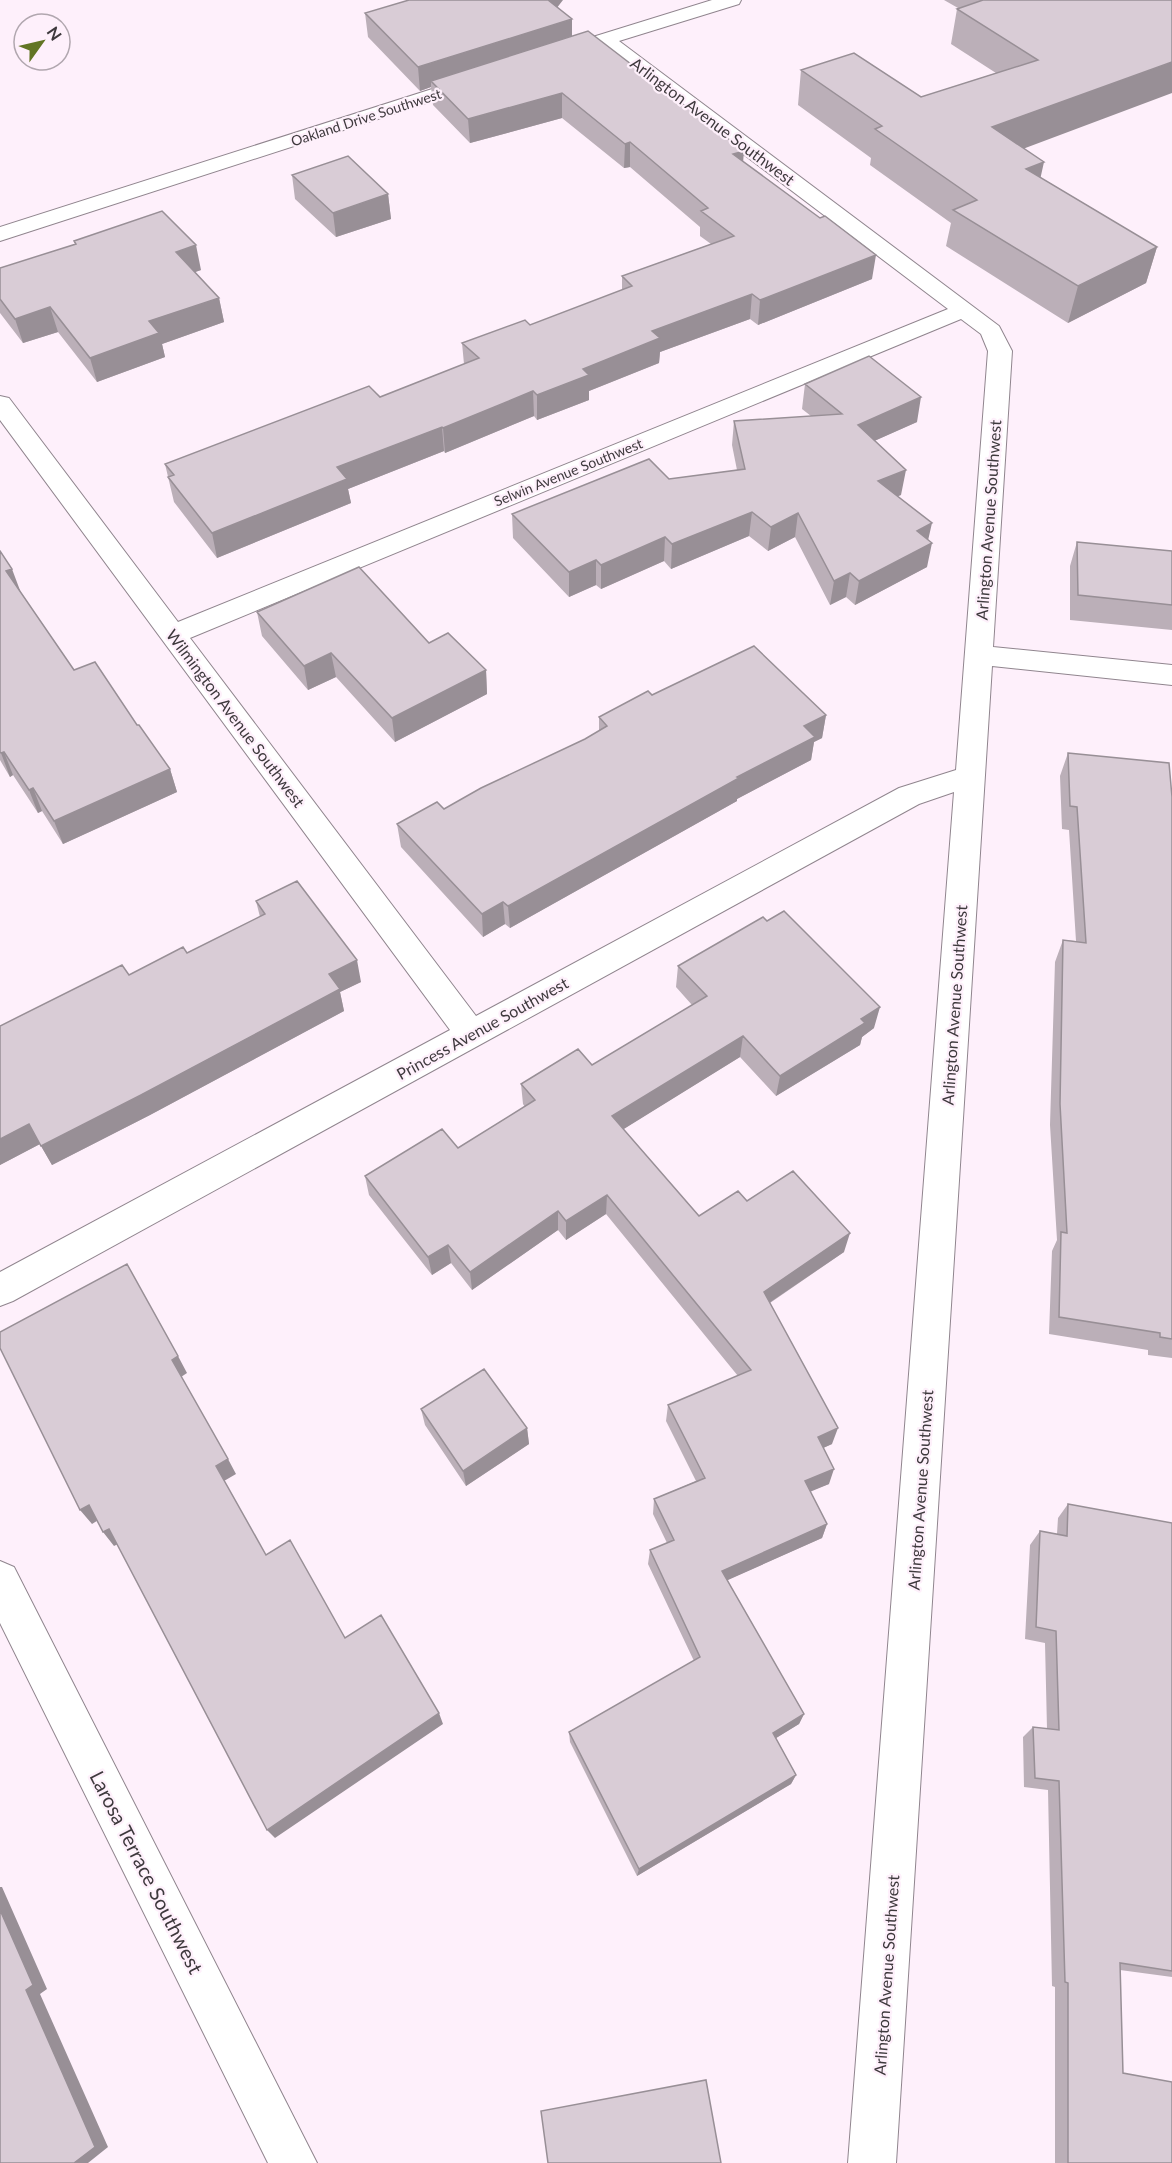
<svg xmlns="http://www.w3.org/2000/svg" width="1172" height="2163" viewBox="0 0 1172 2163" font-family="Lato,sans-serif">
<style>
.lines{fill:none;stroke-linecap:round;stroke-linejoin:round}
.minor-casing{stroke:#90858e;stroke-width:2}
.minor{fill:#fff;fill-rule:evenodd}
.wall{fill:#bbafb8}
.shaded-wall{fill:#988f96}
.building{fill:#d9ccd6;stroke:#988f96;stroke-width:1.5}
.labels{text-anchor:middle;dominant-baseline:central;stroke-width:4.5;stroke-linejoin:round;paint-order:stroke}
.far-street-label{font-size:14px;fill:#3e393d;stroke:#fef0fb}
.street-label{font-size:16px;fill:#3e393d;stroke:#fef0fb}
.near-street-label{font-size:20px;fill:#3e393d;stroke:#fef0fb}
</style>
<rect width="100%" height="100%" fill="#fef0fb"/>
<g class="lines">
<g class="minor-casing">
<path id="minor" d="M712,0H741L739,4L619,41L999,326L1012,351L993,647L1172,665V685L992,666L896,2163H848L954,792L919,804L13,1301L0,1306V1272L450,1030L0,420V396L9,398L178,622L948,309L602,47L590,50L583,48L580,44L583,40ZM961,319L981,334L988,351L956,770L899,788L476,1016L190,638Z
M476,75L483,77L486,81L483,85L0,241V227Z
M0,1561L14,1567L317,2163H268L0,1623Z"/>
</g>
<use href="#minor" class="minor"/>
</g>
<path class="wall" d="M944,0H1172L1024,149L1040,177L1157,247L1146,283L1068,323L946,246L951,223L870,165L871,158L798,105L801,70L921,97L996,73L951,44L957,9L958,8Z
M557,7L572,36L743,162L872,279L758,325L750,319L660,352L659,363L589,391V400L537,420L534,416L445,453L444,451L348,489L351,503L217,558L174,502L165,464L380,397L464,364L462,343L530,325L622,290V276L711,244L700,236V227L630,167L624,168L562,118L470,143L433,105L431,87L420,91L368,37L365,13Z
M292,175L388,194L391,219L336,237L295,199Z
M74,241L201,270L195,272L219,298L224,322L162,344L165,357L97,382L58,332L23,343L0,313V268L75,245Z
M805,384L917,422L874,441L901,495L897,496L928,540L927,567L855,605L846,597L830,605L795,537L768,551L749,536L671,569L664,561L601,589L596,585L569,597L513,538L512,514L669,479L737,470L732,445L734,421L811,416L802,409Z
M1077,542L1172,551V630L1070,620V566Z
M0,551L20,591L74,670L137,725L170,769L177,792L63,844L42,811L38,813L13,775L10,777L0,760Z
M257,612L429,643L486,670L487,694L395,742L336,677L308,690L262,636Z
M652,695L826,715L822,738L814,742L811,760L737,799V801L510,928L505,924L483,937L401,847L397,824L444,809L585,739L599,731V717Z
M1068,753L1172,797V1358L1148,1355V1350L1049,1334L1052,1251L1057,1240L1050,1125L1055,962L1063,940L1076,941L1069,830L1062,829L1060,776Z
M256,901L361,982L340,992L344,1011L150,1115L52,1165L40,1144L0,1165V1026L187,953L260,917Z
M678,966L874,1028L862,1037L860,1045L776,1096L740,1057L623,1129L699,1216L747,1201L844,1252L770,1303L832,1444L823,1448L829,1484L810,1491L827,1524L822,1538L727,1580L804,1714L799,1724L776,1738L796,1775L791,1784L637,1876L570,1742L569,1732L694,1661L648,1564L650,1550L667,1543L653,1514L654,1499L696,1481L666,1421L668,1405L738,1376L606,1214L566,1240L558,1230L472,1290L451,1263L432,1275L369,1195L365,1176L458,1148L525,1107L523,1104L521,1084L592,1065L692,1005L676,987Z
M421,1409L527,1428L529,1444L466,1486L425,1425Z
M1068,1504L1172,1523V1977L1120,1970L1123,2073L1172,2163H1055V1987L1052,1986L1048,1790L1024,1787L1023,1737L1033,1727L1047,1729L1045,1643L1025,1639L1030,1545L1040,1531L1057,1534L1058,1518Z"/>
<path class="shaded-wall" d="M546,0H563L546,22Z
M572,19V43L431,81V87L420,91L418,67Z
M1172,62V93L985,163L992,127Z
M562,93V118L470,143L468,119Z
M630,142V167L624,168L625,144Z
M744,151L742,175L733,154Z
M1044,162L1036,198L1026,169Z
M388,194L391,219L336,237L333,213Z
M196,245L201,270L181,277L176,252Z
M1157,247L1146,283L1068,323L1078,286Z
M876,255L872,279L758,325L760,300Z
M752,294L750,319L660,352L659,363L589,391V400L537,420V395L652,331Z
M219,298L224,322L162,344L165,357L97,382L90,358L149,321Z
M50,307L58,332L23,343L15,319Z
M533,391L534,416L445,453L443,428Z
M921,397L917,422L854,450L858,425Z
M442,427L444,451L348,489L351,503L217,558L212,533L337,467Z
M906,470L901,495L873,506L878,481Z
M752,512L749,536L671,569L672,544Z
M798,513L795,537L768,551L771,527Z
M932,523L927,545L932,543L927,567L855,605L859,581L917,531Z
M665,537L664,561L601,589V565Z
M596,560V585L569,597V572Z
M12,569L21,593L6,571Z
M850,573L846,597L830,605L834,581Z
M331,653L336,677L308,690L304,666Z
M486,670L487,694L395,742L392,718Z
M826,715L822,738L814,742L811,760L737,799V801L510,928L508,906L737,777L804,726Z
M4,752L13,775L10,777L1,753Z
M170,769L177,792L63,844L54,821Z
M33,788L42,811L38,813L29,790Z
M503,902L505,924L483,937L482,914Z
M357,960L361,982L340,992L344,1011L150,1115L52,1165L41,1146L329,974Z
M880,1007L874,1028L862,1037L860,1045L776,1096L780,1076L861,1019Z
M743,1036L740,1057L611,1137L612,1116Z
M29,1124L40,1144L0,1165V1139Z
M607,1195L606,1214L566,1240V1221Z
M558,1211V1230L472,1290L470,1272Z
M850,1233L844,1252L760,1309L764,1292Z
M448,1245L451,1263L432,1275L428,1257Z
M178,1356L187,1373L181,1377L172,1360Z
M527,1428L529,1444L466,1486L463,1471Z
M838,1428L832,1444L812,1453L818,1437Z
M228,1459L236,1474L224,1481L216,1466Z
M834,1469L829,1484L800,1496L805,1481Z
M89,1505L100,1519L92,1524L80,1510Z
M827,1524L822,1538L719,1584L722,1571Z
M109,1529L120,1543L114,1546L103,1532Z
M439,1713L443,1724L275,1838L267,1830Z
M804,1714L799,1724L768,1743L773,1733Z
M796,1775L791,1784L637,1876L639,1869Z
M0,1887H2L47,1989L40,1994L108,2147L88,2163H74L26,1990L0,1910Z"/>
<path class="building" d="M409,0H548L572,19L418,67L365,13Z
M983,0H1172V62L992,127L1044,162L1026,169L1157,247L1078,286L953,210L977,200L875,129L882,126L801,70L854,53L921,97L1038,60L957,9Z
M588,31L744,151L733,154L820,218L825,216L876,255L760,300L752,294L652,331L660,338L583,369L589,375L537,395L533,391L443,428L442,427L337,467L347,479L212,533L168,477L174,475L165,464L369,386L380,397L479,358L462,343L525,320L530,325L632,286L622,276L734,236L701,211L708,208L630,142L625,144L562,93L468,119L431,81Z
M348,156L388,194L333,213L292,175Z
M162,211L196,245L176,252L219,298L149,321L159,333L90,358L50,307L15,319L0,299V268L76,244L74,241Z
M869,356L921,397L858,425L906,470L878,481L932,523L917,531L932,543L859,581L850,573L834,581L798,513L771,527L752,512L672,544L665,537L601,565L596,560L569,572L512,514L649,459L669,479L745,469L734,421L842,414L805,384Z
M1077,542L1172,551V605L1078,595Z
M0,551L12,569L6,571L74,670L95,662L137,725H139L170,769L54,821L33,788L29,790L4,752L1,753L0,752Z
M359,567L429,643L448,633L486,670L392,718L331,653L304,666L257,612Z
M754,646L826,715L804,726L815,737L737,777L739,778L508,906L503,902L482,914L397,824L437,802L444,809L481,788L585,739L607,726L599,717L648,691L652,695Z
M1068,753L1169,763L1172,797V1339L1160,1337V1333L1059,1317L1061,1232L1067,1233L1060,1104L1063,940L1086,943L1077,807L1070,806Z
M297,881L357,960L329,974L340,989L141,1095L41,1146L29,1124L0,1139V1026L122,965L129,975L183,947L187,953L265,914L256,901Z
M784,911L880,1007L861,1019L865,1023L780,1076L743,1036L612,1116L699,1216L738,1191L747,1201L793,1171L850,1233L764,1292L838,1428L818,1437L834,1469L805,1481L827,1524L722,1571L804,1714L773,1733L796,1775L639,1869L569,1732L700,1657L650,1550L674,1540L654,1499L705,1478L668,1405L751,1370L607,1195L566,1221L558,1211L470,1272L448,1245L428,1257L365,1176L442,1129L458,1148L535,1100L521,1084L578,1049L592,1065L707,996L678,966L763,917L767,921Z
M127,1264L178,1356L172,1360L228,1459L216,1466L266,1555L290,1540L345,1638L381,1615L439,1713L267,1830L109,1529L103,1532L89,1505L80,1510L0,1348V1332Z
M484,1369L527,1428L463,1471L421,1409Z
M1068,1504L1172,1523V1971L1120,1963L1123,2073L1172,2082V2163H1068V1983L1065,1982L1059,1781L1035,1778L1033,1727L1059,1730L1056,1631L1036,1627L1040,1531L1067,1536Z
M0,1910L33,1985L26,1990L95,2147L74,2163H0Z
M706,2080L721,2163H548L541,2111Z"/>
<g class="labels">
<g class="far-street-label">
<text transform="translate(366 117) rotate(-18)">Oakland Drive Southwest</text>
<text transform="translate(568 472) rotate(-22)">Selwin Avenue Southwest</text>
</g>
<g class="street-label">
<text transform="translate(713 121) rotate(37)">Arlington Avenue Southwest</text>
<text transform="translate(988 520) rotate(-86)">Arlington Avenue Southwest</text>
<text transform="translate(236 718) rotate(53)">Wilmington Avenue Southwest</text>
<text transform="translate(954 1005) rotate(-86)">Arlington Avenue Southwest</text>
<text transform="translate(482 1028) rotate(-29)">Princess Avenue Southwest</text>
<text transform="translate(920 1490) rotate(-86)">Arlington Avenue Southwest</text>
<text transform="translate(886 1975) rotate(-86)">Arlington Avenue Southwest</text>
</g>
<g class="near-street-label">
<text transform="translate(147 1872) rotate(63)">Larosa Terrace Southwest</text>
</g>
</g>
<g transform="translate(42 42) rotate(56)"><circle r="28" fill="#fef0fb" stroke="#b1a7af" stroke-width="1.5"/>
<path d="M0-4.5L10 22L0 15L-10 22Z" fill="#627524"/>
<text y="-9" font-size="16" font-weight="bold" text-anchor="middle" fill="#3e393d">N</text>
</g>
</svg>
